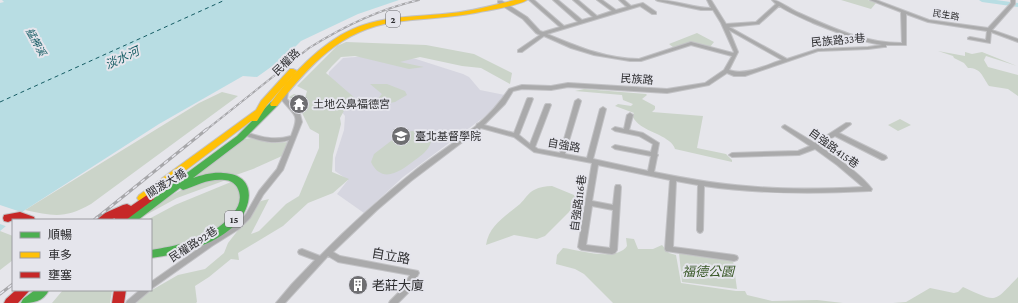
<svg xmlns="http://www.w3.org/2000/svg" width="1018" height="303" viewBox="0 0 1018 303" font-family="'Crimson Pro','Noto Sans TC',serif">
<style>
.built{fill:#d6d6e0}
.green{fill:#cbd4c9}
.water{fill:#b8dde3}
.pier{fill:#e6e6eb}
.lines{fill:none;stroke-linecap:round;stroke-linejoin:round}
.river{fill:#b8dde3;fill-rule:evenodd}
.ferry{stroke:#165c64;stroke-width:1;stroke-dasharray:4 3.5;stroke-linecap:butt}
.street-casing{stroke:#c2c2c5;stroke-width:2}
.fast-casing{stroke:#c2c2c5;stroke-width:2}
.slow-casing{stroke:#c2c2c5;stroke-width:2}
.jam-casing{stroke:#c2c2c5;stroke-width:2}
.street{fill:#aaaaab;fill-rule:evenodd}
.fast{fill:#4caf50;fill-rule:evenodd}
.slow{fill:#ffc107;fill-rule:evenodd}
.jam{fill:#c62828;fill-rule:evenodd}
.rail-far1-casing{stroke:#a7a7aa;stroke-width:2}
.rail-casing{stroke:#a7a7aa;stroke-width:3}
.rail-far1{stroke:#e5e5ec;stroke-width:1;stroke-dasharray:3.5;stroke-linecap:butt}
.rail{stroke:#e5e5ec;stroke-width:1.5;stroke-dasharray:5;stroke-linecap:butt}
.labels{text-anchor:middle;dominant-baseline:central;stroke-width:4;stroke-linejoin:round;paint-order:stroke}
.far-street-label{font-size:9px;fill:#2e2e30;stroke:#e5e5ec}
.shield{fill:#e5e5ec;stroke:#656568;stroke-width:1}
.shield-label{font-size:10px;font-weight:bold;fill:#2e2e30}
.far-water-label{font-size:10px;font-style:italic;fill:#165c64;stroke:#e5e5ec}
.street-label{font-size:11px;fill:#2e2e30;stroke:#e5e5ec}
.poi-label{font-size:11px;fill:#2e2e30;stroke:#e5e5ec;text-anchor:start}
.water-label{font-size:12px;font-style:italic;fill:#165c64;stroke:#e5e5ec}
.near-street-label{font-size:13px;fill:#2e2e30;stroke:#e5e5ec}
.near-park-label{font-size:13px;font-style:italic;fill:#395827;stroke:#e5e5ec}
.near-poi-label{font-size:13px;fill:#2e2e30;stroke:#e5e5ec;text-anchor:start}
</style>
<rect width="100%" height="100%" fill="#e6e6eb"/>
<path class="built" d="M380,55L416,59L463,74L469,77L480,90L505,95L495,109L403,177L364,213L337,194L348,180L335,171V158L344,130L345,116L333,100L327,86L329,72L343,58Z"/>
<path class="green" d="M841,0H868L876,3L871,9Z
M697,33L714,42L710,47L692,43L674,48L669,44Z
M346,42L426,45L474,54L512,73L510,84L481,68L462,66L420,57L400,62L424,67L409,69L355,56L341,57L332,66L326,73L356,99L375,102L382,94L370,84H387L405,91L407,95L395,102L374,106H354L345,109L340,118L341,124L333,155L332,172L349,179L333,193L308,203L283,226L238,253L239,260L231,259L209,277L195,286L197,302L196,303H137L138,298L178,275L205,269L224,253L228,243L261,201L269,199L251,234L259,231L286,204L299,196L319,148V134L310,129L298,105L289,97L294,94L305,98L307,91L297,86L337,46Z
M938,51L965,56V52L972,54L982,52L1017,66L986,56L984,60L988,67L1018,75V96L1008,89L989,86C982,76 981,68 968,68L964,63L954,58L953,56Z
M584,89L646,94L647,95L642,99L655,106V109L652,112L703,116L697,148L726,154L732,160V162L675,149C674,146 672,143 669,141C658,132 637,129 632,115L634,113L615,106L618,104L631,106L633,104L623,100L622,95L575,91Z
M222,92L238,96L91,204C65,219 53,216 25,210L199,103Z
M900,119L911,125L898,131L888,125Z
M412,131C421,131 428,132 431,142C428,151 422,155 415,160C401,171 382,185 371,162L374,154L400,134Z
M253,138L271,143L289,142L282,156L253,169L236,175L221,173L189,180L243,139Z
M210,179L226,180L177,198L146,215C166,197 184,186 210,179Z
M231,182L238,188L240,201L238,208L228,222L195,241L151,250V220H147L175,205Z
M552,186L574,195L577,200L569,212L545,236L537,239L514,235L486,245C489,225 506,216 520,204C525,199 528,193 534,190C540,187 545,186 552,186Z
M0,231L13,236V260L0,270Z
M626,238L634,239L638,249H653L662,245L669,253L676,255L681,283L736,291H745L747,295L772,301L817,300L843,303H613L584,274L575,269L556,264L557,255L563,248C579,250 616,262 627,246Z
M679,253L733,260L737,289L682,282Z
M1018,277V303H893L906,302L930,288L954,293L958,292L963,287C998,303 993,303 1018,277Z
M63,290H112V291L110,303H52Z"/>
<path class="water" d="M2,0H399L358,14L301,41L285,57L257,77L243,76L159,124L25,210L0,231V3L4,2Z"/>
<path class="pier" d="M0,205L24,213L16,220H13V223L8,227L0,224Z"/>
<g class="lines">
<path class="river" d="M979,0H996L1018,3V7L982,2Z"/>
<path class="ferry" d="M0,102L225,0"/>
<g class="street-casing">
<path id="street" d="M529,0H534L564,26L578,22L553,0H558L582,20L593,17L573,0H578L597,16L612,11L597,0H602L616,10L627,7L619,0H624L631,6L643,3L656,12V14H652L640,6L547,34C576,46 606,59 639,59L691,42L733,53L734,52L721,23L713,10H701L658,1L656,0C675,0 693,8 711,8L707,0H711L726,24L756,22L776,4L772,0C779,0 791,10 799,13C832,28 865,43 902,43L901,12L870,0H876L929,20L988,28L1011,3V0H1015V4L992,30L1018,39V42L991,32L990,43L968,39V38L970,37L986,40L987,31L928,22L906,14V45H886V47H884L868,49L818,51L745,76H734L727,73L709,85L667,93L568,87L551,90L522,89L513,91L505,104L484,125L514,133L527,99L528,98H532L533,99L519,135L530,144L545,105L546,104H550L551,105L535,147L538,149L560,153L575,101L578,99L580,100L581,101L565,154L587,158L600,109L603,107L606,109L593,159L648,171L651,156L615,149L612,147L615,145L651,152L653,144L639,136L615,131L612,129L615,127L624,129L627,115L630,113L633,115L629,130L643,133L659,143L657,154L658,155L657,157L654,172C684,178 715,184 746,186C785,190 824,189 863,187L837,165L815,149L799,155L732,157L729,155L732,153L798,151L810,146L783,128L782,127L783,126L785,125L815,143L846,123H850L851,124L850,125L839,133L886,156L887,158L884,160H882L835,136L819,146C836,157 860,173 872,189L871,191H869C814,194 759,194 704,186L703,230L702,232L700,233L698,232L697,230L698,185L676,181L673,247L734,255L737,256L738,258L737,260L734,261L666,251L665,249L670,180L598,165L592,201L613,205L615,187L616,185H620L621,187L617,250L615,253L612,254L582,250L580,249L578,247L592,163L534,152L514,137L481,128L411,181L377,210L333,252L340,256L418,271L419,273L408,293L398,303H389L390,301L402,289L410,275L338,262L328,256L285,303H276L292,284L315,260L299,254L298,252L299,250L302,249L320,256C350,225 383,196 417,169C437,154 457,141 476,126L477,124L479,123C491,113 500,102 509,89L522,85L551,86L568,83L667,89L705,83L724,70L732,56L691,45L641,61H630L594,55L571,48L544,36L522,52H518V50L540,35L536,33L523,19L498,3V1H502L527,17L540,31L543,32L560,27ZM779,6C790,13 802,18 813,23C836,32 858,41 882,45L868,47L818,49L787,59L729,27L759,24ZM729,30L782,60C766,65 745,76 729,70L738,52ZM592,206L613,210L610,248L586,245Z
M285,90L288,92L287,99L300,114L302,122L283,170L263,195L250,218L239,229L212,246L151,289V282L208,242L235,225L246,214L259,191L277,169L289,140C273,145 259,140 243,135L242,134L245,132C261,137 274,141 291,136C300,113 295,117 281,99L282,92Z
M140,290H149L148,292L135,303H126L127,301Z"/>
</g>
<g class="fast-casing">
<path id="fast" d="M274,101L277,102L278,104L277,106L243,140L193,178C202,175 213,172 223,173C256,174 254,205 236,224C214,246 180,254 151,258V250C175,246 201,241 220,226C232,217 246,203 237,187C234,183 230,180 225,180C210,178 197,185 183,190L180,188L138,220H126L127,217L237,136L271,102Z
M35,290H49C43,302 33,303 21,303L23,299Z"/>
</g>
<g class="slow-casing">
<path id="slow" d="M515,0H527C520,5 491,10 480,12C452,18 424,18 395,22C340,30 310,65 277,106H271L270,104C290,76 321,43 353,29C384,15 419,17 452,13C473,11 494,5 515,0Z
M290,69H293L297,71L267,105L257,121H251L145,201H139L137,198L139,195L256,110L261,101Z"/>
</g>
<g class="jam-casing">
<path id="jam" d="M150,193L153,194L155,197L153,200L126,220H114L115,218L110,220H95L96,217L123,205L127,204L131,206Z
M20,212L34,217L35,220H13L8,222L4,221L3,218L4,215Z
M16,290H30L18,303H4L6,299Z
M114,290H126L124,303H112Z"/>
</g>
<use href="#street" class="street"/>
<use href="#fast" class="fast"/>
<use href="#slow" class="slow"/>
<use href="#jam" class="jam"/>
<g class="rail-far1-casing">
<path id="rail-far1" d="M206,130L309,48C344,26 379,9 419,0"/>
</g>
<g class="rail-casing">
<path id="rail" d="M94,220L207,129
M0,294L13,284"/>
</g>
<use href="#rail-far1" class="rail-far1"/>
<use href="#rail" class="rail"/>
</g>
<defs>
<g id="temple-disc" transform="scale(1)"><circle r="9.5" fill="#6e6e71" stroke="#e5e5ec"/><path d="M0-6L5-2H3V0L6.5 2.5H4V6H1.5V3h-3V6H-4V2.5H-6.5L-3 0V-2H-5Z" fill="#fff"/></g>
<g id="university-disc" transform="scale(1)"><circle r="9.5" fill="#6e6e71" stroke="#e5e5ec"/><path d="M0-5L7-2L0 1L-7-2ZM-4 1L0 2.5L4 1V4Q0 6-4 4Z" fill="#fff"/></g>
<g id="building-disc" transform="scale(1)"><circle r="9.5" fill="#6e6e71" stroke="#e5e5ec"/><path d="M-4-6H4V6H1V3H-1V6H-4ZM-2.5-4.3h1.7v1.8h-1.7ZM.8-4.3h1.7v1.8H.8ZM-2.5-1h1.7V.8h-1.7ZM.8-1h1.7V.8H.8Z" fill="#fff"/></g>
</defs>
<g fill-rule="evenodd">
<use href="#temple-disc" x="299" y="104"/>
<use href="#university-disc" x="401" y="136"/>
<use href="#building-disc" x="358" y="285"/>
</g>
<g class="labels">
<g class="far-street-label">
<text transform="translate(946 15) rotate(9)">民生路</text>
</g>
<g class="shield">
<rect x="386" y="11" width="14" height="16" rx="3"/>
<rect x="225" y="211" width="18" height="16" rx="3"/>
</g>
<g class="shield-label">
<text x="393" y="19">2</text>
<text x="234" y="219">15</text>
</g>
<g class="far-water-label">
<text transform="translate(36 42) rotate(61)">艋舺溪</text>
</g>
<g class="street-label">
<text transform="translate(838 40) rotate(-5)">民族路33巷</text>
<text transform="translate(286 62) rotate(-44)">民權路</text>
<text transform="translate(637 79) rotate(4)">民族路</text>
<text transform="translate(564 145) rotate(10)">自強路</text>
<text transform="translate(834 148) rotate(36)">自強路415巷</text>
<text transform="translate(166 183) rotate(-31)">關渡大橋</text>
<text transform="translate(578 203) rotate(-82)">自強路116巷</text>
<text transform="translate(193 244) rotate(-33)">民權路92巷</text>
</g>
<g class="poi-label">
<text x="313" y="104">土地公鼻福德宮</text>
<text x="415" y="136">臺北基督學院</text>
</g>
<g class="water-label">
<text transform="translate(122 58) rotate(-25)">淡水河</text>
</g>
<g class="near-street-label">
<text transform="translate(391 256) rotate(10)">自立路</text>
</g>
<g class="near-park-label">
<text x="708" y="271">福德公園</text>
</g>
<g class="near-poi-label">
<text x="372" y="285">老莊大廈</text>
</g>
</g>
<rect x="12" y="219" width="140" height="72" fill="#e5e5ec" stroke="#9c9ca1"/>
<rect x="20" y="232" width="20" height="6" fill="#4caf50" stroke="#9c9ca1"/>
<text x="48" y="239" font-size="12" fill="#2e2e30">順暢</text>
<rect x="20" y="252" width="20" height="6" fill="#ffc107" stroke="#9c9ca1"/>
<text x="48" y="259" font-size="12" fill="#2e2e30">車多</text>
<rect x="20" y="272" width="20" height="6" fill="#c62828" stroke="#9c9ca1"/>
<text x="48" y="279" font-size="12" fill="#2e2e30">壅塞</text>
</svg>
